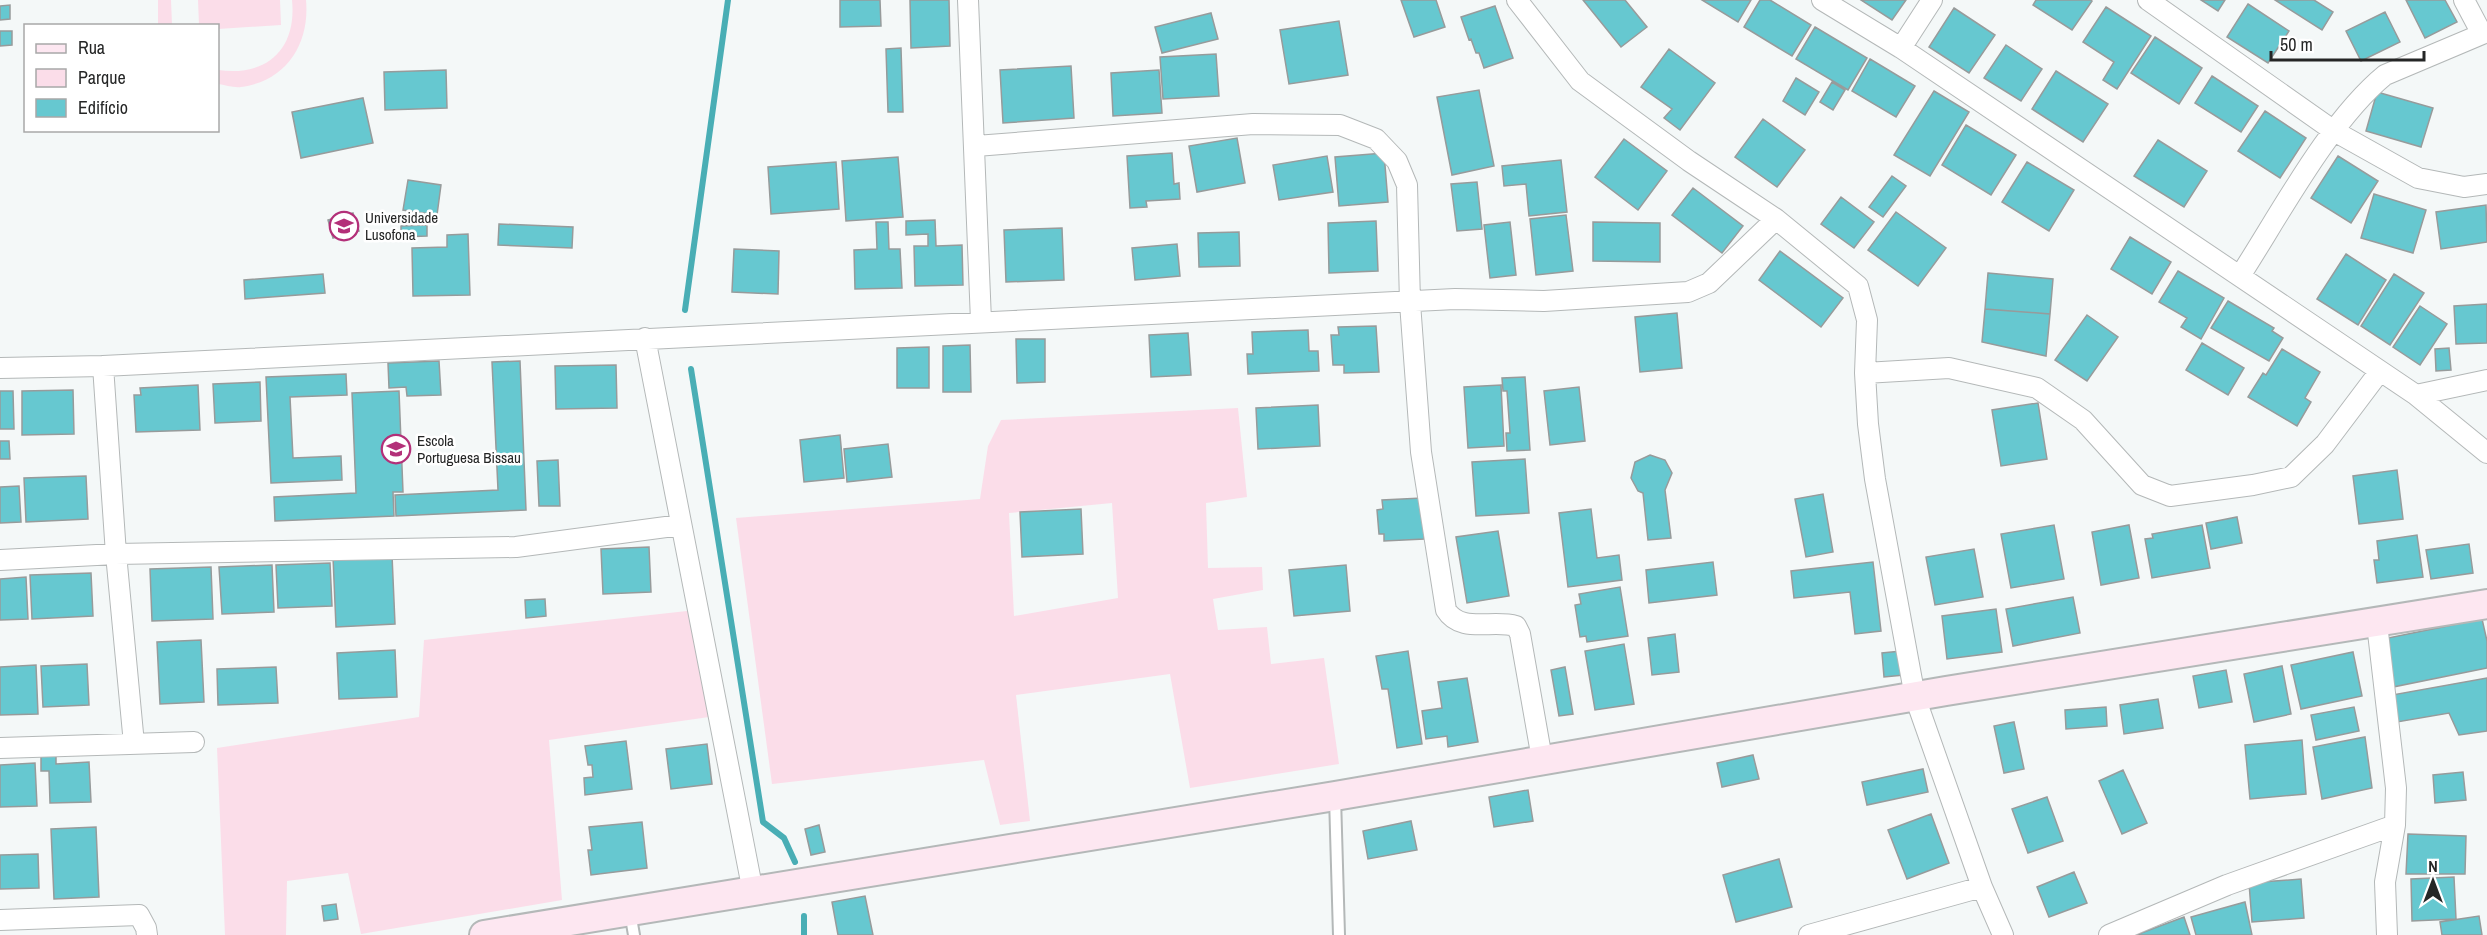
<svg xmlns="http://www.w3.org/2000/svg" width="2487" height="935" viewBox="0 0 2487 935" font-family="'Archivo Narrow',sans-serif">
<style>
.green{fill:#fbdde9;fill-rule:evenodd}
.lines{fill:none;stroke-linecap:round;stroke-linejoin:round}
.stream{stroke:#49aeb5;stroke-width:6}
.building{fill:#66c8d0;stroke:#979b9b;stroke-width:1.5}
.lane-casing{stroke:#b4b8b8;stroke-width:14}
.street-casing{stroke:#b4b8b8;stroke-width:22}
.secondary-casing{stroke:#b4b8b8;stroke-width:32}
.lane{stroke:#fff;stroke-width:10}
.street{stroke:#fff;stroke-width:20}
.secondary{stroke:#fde7f1;stroke-width:28}
.labels{text-anchor:middle;dominant-baseline:central;stroke-width:5;stroke-linejoin:round;paint-order:stroke}
.poi-label{font-size:15px;fill:#252626;stroke:#fff;text-anchor:start}
</style>
<rect width="100%" height="100%" fill="#f4f8f8"/>
<path class="green" d="M158,0H171L172,25H158Z
M198,0H280L281,25L218,29V26L199,25Z
M292,0H306C310,43 287,81 241,87C234,88 225,85 218,84V70C266,77 297,50 292,0Z
M1238,408L1247,497L1206,503L1208,568L1262,567L1263,590L1213,599L1218,630L1267,627L1271,664L1324,658L1339,764L1190,788L1170,674L1016,695L1030,821L1000,825L984,760L772,784L736,518L980,499L988,446L1001,420ZM1112,503L1118,598L1014,616L1009,513Z
M696,610L716,716L549,740L562,900L361,934L348,873L287,881L286,935H225L217,748L419,717L424,640Z"/>
<g class="lines">
<path class="stream" d="M685,310L728,0
M691,369L763,822L784,838L795,862
M804,916V935"/>
</g>
<path class="building" d="M840,0H880L881,26L840,27Z
M910,0H949L950,46L911,48Z
M1401,0H1436L1445,27L1414,37Z
M1583,0H1625L1647,27L1621,47Z
M1702,0H1751L1738,22Z
M1760,0H1770L1811,25L1792,56L1744,27Z
M1861,0H1906L1892,20Z
M2036,0H2091L2092,1L2072,30L2033,5Z
M2201,0H2225L2218,11Z
M2275,0H2314L2333,12L2322,30Z
M2406,0H2445L2457,22L2425,38Z
M2248,4L2289,31L2268,63L2227,37Z
M10,5V19L0,20V6Z
M1495,6L1513,58L1484,68L1479,53H1476L1471,39L1469,40L1461,17Z
M2106,7L2151,36L2117,89L2103,80L2114,62L2083,42Z
M1954,8L1995,35L1969,73L1929,47Z
M2385,12L2400,42L2361,61L2346,31Z
M1211,13L1218,39L1162,53L1155,27Z
M1339,21L1348,75L1289,84L1280,30Z
M1815,27L1867,58L1848,90L1796,59Z
M0,31H12V45L0,46Z
M2155,37L2202,68L2179,104L2131,73Z
M2006,45L2042,69L2021,101L1984,78Z
M901,48L903,112H888L886,49Z
M1669,49L1715,83L1680,130L1664,118L1672,109L1641,87Z
M1216,54L1219,96L1163,99L1160,57Z
M1870,59L1915,86L1896,117L1852,91Z
M1071,66L1074,118L1003,123L1000,70Z
M446,70L447,108L385,110L384,72Z
M1159,70L1162,113L1113,116L1111,73Z
M2056,71L2108,104L2083,142L2032,109Z
M2212,76L2258,106L2241,132L2195,103Z
M1796,78L1819,92L1805,115L1783,101Z
M1832,82L1845,90L1833,110L1820,102Z
M1479,90L1494,166L1452,175L1437,97Z
M1934,91L1969,112L1930,176L1894,155Z
M2377,92L2433,108L2421,147L2366,131Z
M363,98L373,143L301,158L292,112Z
M2265,111L2306,138L2280,178L2238,151Z
M1763,119L1805,150L1777,187L1735,157Z
M1966,125L2016,155L1991,195L1942,165Z
M1237,138L1245,183L1197,192L1189,146Z
M1624,139L1667,171L1638,210L1595,177Z
M2158,140L2207,171L2184,207L2134,176Z
M1172,153L1174,184L1179,183L1180,199L1146,201L1147,207L1130,208L1127,156Z
M1384,153L1388,202L1339,206L1335,157Z
M1327,156L1333,192L1279,200L1273,165Z
M2338,156L2378,181L2351,223L2311,198Z
M898,157L903,217L846,221L842,161Z
M1561,160L1567,212L1529,216L1526,184L1504,186L1502,166Z
M836,162L839,209L771,214L768,167Z
M2027,162L2074,190L2049,231L2002,202Z
M1892,176L1906,186L1883,217L1869,207Z
M408,180L441,185L437,215L403,210Z
M1477,182L1482,229L1457,231L1451,184Z
M1693,188L1743,226L1722,253L1672,215Z
M2374,194L2426,210L2413,253L2361,238Z
M1841,197L1874,222L1854,248L1821,224Z
M2486,205L2487,242L2441,249L2436,212Z
M1896,212L1946,248L1918,286L1868,250Z
M353,213L359,231L333,238L328,220Z
M1566,215L1573,271L1536,275L1530,219Z
M935,220L936,246L962,245L963,285L915,286L914,246H928V234L906,235V221Z
M1376,221L1378,271L1329,273L1328,223Z
M876,222H888L889,249H900L902,288L855,289L854,250L877,249Z
M1510,222L1516,275L1490,278L1484,225Z
M1593,222L1660,223V262L1593,261Z
M499,224L573,227L572,248L498,245Z
M427,225V236L401,237V226Z
M1062,228L1064,280L1006,282L1004,230Z
M1239,232L1240,266L1199,267L1198,233Z
M468,234L470,295L413,296L412,248L447,247V235Z
M2130,237L2171,262L2152,294L2111,269Z
M1177,244L1180,276L1135,280L1132,248Z
M734,249L779,251L778,294L732,292Z
M1780,251L1843,298L1821,327L1759,280Z
M2346,254L2386,280L2358,325L2317,299Z
M2178,271L2224,298L2201,339L2181,327L2187,318L2159,302Z
M1988,273L2053,279L2050,314L1985,309Z
M323,274L325,293L245,299L244,280Z
M2394,274L2424,293L2390,345L2361,326Z
M2228,301L2274,328L2272,331L2283,338L2269,361L2211,328Z
M2487,304V343L2456,344L2454,306Z
M2420,306L2447,324L2420,365L2393,347Z
M1985,309L2050,314L2046,356L1982,342Z
M1677,313L1682,368L1640,372L1635,317Z
M2087,315L2118,337L2087,381L2055,360Z
M1376,326L1379,372L1344,373V365H1333L1331,335H1339L1338,327Z
M1308,330L1309,351H1318L1319,371L1248,374L1247,354H1253L1252,332Z
M1188,333L1191,375L1151,377L1149,335Z
M1016,339H1045V382L1017,383Z
M2202,343L2244,368L2228,395L2186,370Z
M970,345L971,392H943V346Z
M929,347V388H897V348Z
M2449,348L2451,370L2436,371L2435,349Z
M2282,349L2320,372L2305,398L2311,402L2297,426L2248,397L2263,373L2266,375Z
M439,361L441,395L407,396L406,387L389,388L388,363Z
M520,361L526,510L396,516L395,495L498,490L492,362Z
M616,365L617,408L556,409L555,366Z
M346,374L347,395L290,397L293,458L341,456L342,480L271,483L266,377Z
M1525,377L1530,450L1507,451L1506,433H1510L1507,391H1503L1502,378Z
M260,382L261,421L215,423L213,384Z
M198,385L200,430L136,432L134,395H141L140,388Z
M1501,385L1504,446L1468,448L1464,387Z
M1579,387L1585,441L1550,445L1544,391Z
M73,390L74,434L22,435V391Z
M0,391H13L14,429H0Z
M399,391L403,492H393L394,516L275,521L274,497L356,493L352,393Z
M2038,403L2047,459L2001,466L1992,410Z
M1318,405L1320,446L1258,449L1256,408Z
M840,435L844,478L804,482L800,440Z
M0,441H9L10,459H0Z
M888,444L892,477L847,482L844,449Z
M1650,455L1665,460L1672,473L1665,490L1671,538L1648,540L1643,493L1638,491L1631,478L1635,462Z
M1525,459L1529,513L1476,516L1472,462Z
M558,460L560,506H539L537,461Z
M2397,470L2403,519L2359,524L2353,476Z
M86,476L88,519L26,522L24,478Z
M19,486L21,522L0,523V487Z
M1823,494L1833,552L1806,557L1795,499Z
M1422,498L1424,539L1384,541V534H1379L1377,510L1383,509L1382,500Z
M1081,509L1083,554L1022,557L1020,512Z
M1591,509L1597,558L1619,555L1622,580L1568,587L1559,513Z
M2237,517L2242,543L2211,549L2206,523Z
M2054,525L2064,579L2011,588L2001,534Z
M2129,525L2139,578L2101,585L2092,532Z
M2202,525L2210,568L2152,578L2145,539L2153,538L2152,534Z
M1498,531L1509,596L1467,603L1456,537Z
M2417,535L2423,577L2377,583L2374,560H2379L2377,541Z
M2469,544L2473,573L2431,579L2426,550Z
M649,547L651,592L603,594L601,549Z
M1974,549L1983,597L1935,605L1926,557Z
M392,555L395,624L336,627L333,557Z
M1713,562L1717,595L1649,603L1646,570Z
M1873,562L1881,631L1855,634L1850,592L1794,598L1791,571Z
M330,563L332,606L278,608L276,565Z
M272,565L274,612L222,614L219,567Z
M1346,565L1350,611L1294,616L1289,570Z
M211,567L213,619L152,621L150,569Z
M91,573L93,616L32,619L30,575Z
M26,577L28,619L0,620V579Z
M1620,587L1628,636L1587,642L1586,636L1580,637L1575,605L1581,604L1579,594Z
M2073,597L2080,633L2013,646L2006,609Z
M545,599L546,616L526,618L525,600Z
M1996,609L2002,652L1947,659L1942,616Z
M2482,619L2487,641V668L2393,687L2383,639Z
M1675,634L1679,672L1652,675L1648,638Z
M201,640L204,702L160,704L157,642Z
M1624,644L1634,704L1595,710L1585,651Z
M395,650L397,697L339,699L337,653Z
M1408,651L1422,744L1397,748L1388,689H1382L1376,656Z
M1901,651L1904,675L1884,677L1882,653Z
M2353,652L2362,696L2301,709L2291,665Z
M87,664L89,705L43,707L41,666Z
M36,665L38,714L0,715V667Z
M2282,666L2291,714L2254,722L2244,674Z
M276,667L278,703L218,705L217,669Z
M1565,667L1573,714L1559,716L1551,670Z
M2226,670L2232,702L2199,708L2193,676Z
M1467,678L1478,742L1448,747L1447,736L1426,739L1422,711L1442,708L1438,682Z
M2487,678V731L2459,735L2449,713L2397,722L2392,695Z
M2158,699L2163,728L2124,734L2120,705Z
M2106,707L2107,726L2066,729L2065,710Z
M2354,707L2359,731L2316,740L2311,715Z
M2014,722L2024,769L2004,773L1994,726Z
M2365,737L2372,788L2322,799L2313,747Z
M2302,740L2306,794L2250,799L2245,745Z
M626,741L632,789L585,795L584,778L593,777L592,765H588L585,746Z
M707,744L712,784L671,789L666,749Z
M56,752V764L89,762L91,802L50,803L49,771H41V753Z
M1753,755L1759,779L1722,787L1717,763Z
M35,763L37,806L0,807V765Z
M1923,769L1928,792L1867,805L1862,782Z
M2123,770L2147,823L2122,834L2099,781Z
M2463,772L2466,800L2435,803L2433,775Z
M1528,790L1533,821L1494,827L1489,797Z
M2047,797L2063,841L2028,853L2012,809Z
M1931,814L1949,863L1907,879L1888,830Z
M1411,821L1417,850L1368,859L1363,831Z
M642,822L647,868L591,875L588,850H592L589,827Z
M819,825L825,852L811,855L805,829Z
M96,827L99,897L54,899L51,829Z
M2408,834L2466,836L2465,874H2406Z
M38,854L39,888L0,889V855Z
M1779,859L1792,907L1736,922L1723,875Z
M2074,872L2087,903L2049,917L2037,887Z
M2454,877L2456,919L2412,921L2411,879Z
M2301,879L2304,918L2252,922L2249,883Z
M865,896L873,935H838L832,902Z
M2245,902L2252,935H2196L2191,917Z
M336,904L338,919L324,921L322,906Z
M2479,916L2482,935H2442L2440,922Z
M2184,917L2190,935H2136Z"/>
<g class="lines">
<g class="lane-casing">
<path id="lane" d="M1335,797L1339,935
M630,912L634,935"/>
</g>
<g class="street-casing">
<path id="street" d="M968,0L981,321
M1517,0L1580,81L1689,161L1776,219L1858,286L1867,320L1865,373L1868,424L1875,479L1915,697L1982,887L2003,935
M1822,0L1901,48L2416,395L2487,453
M2148,0L2334,131L2418,178L2464,187L2487,184
M2464,0L2482,34
M1901,48L1932,0
M976,146L1253,124L1340,125L1376,139L1397,161L1407,185L1410,303L1421,452L1446,610C1461,634 1492,619 1516,626L1520,634L1542,759
M2240,276C2280,214 2329,121 2385,75L2487,32
M645,338L753,892
M103,366L116,554L134,744
M0,368L103,366L1455,299L1544,301L1688,292L1709,283L1776,219
M1865,373L1949,368L2037,388L2083,420L2142,485L2170,496L2253,485L2291,477L2325,444L2380,371
M2416,395L2487,380
M0,560L116,554L516,547L681,525
M2377,624L2396,788L2395,825L2385,882L2387,935
M0,748L194,742
M0,920L139,915L146,928L147,935
M1809,935L1982,887
M2109,935L2227,885L2395,825"/>
</g>
<g class="secondary-casing">
<path id="secondary" d="M484,935L1335,796L1946,691L2487,604"/>
</g>
<use href="#lane" class="lane"/>
<use href="#street" class="street"/>
<use href="#secondary" class="secondary"/>
</g>
<defs>
<g id="university-ring" transform="scale(1.5)"><circle r="9.5" fill="#fff" stroke="#b33079" stroke-width="1.5"/><path d="M0-5L7-2L0 1L-7-2ZM-4 1L0 2.5L4 1V4Q0 6-4 4Z" fill="#b33079"/></g>
<g id="school-ring" transform="scale(1.5)"><circle r="9.5" fill="#fff" stroke="#b33079" stroke-width="1.5"/><path d="M0-5L7-2L0 1L-7-2ZM-4 1L0 2.5L4 1V4Q0 6-4 4Z" fill="#b33079"/></g>
</defs>
<g fill-rule="evenodd">
<use href="#university-ring" x="344" y="226"/>
<use href="#school-ring" x="396" y="449"/>
</g>
<g class="labels">
<g class="poi-label">
<text x="365" y="217">Universidade<tspan x="365" dy="17">Lusofona</tspan></text>
<text x="417" y="440">Escola<tspan x="417" dy="17">Portuguesa Bissau</tspan></text>
</g>
</g>
<rect x="24" y="24" width="195" height="108" fill="#ffffff" stroke="#a8a8a8" stroke-width="1.5"/>
<rect x="36" y="44" width="30" height="9" fill="#fde7f1" stroke="#a8a8a8" stroke-width="1.5"/>
<text x="78" y="54" font-size="18" fill="#252626">Rua</text>
<rect x="36" y="69" width="30" height="18" fill="#fbdde9" stroke="#a8a8a8" stroke-width="1.5"/>
<text x="78" y="84" font-size="18" fill="#252626">Parque</text>
<rect x="36" y="99" width="30" height="18" fill="#66c8d0" stroke="#a8a8a8" stroke-width="1.5"/>
<text x="78" y="114" font-size="18" fill="#252626">Edifício</text>
<g transform="translate(2433 881)" stroke="#ffffff" stroke-width="4.5" paint-order="stroke">
<path d="M0-4.5L10 22L0 15L-10 22Z" fill="#252626"/>
<text y="-9" font-size="16" font-weight="bold" text-anchor="middle" fill="#252626">N</text>
</g>
<path d="M2271 51v9h153v-9" fill="none" stroke="#252626" stroke-width="3"/>
<text x="2280" y="51" font-size="18" fill="#252626" stroke="#ffffff" stroke-width="4.5" paint-order="stroke">50 m</text>
</svg>
